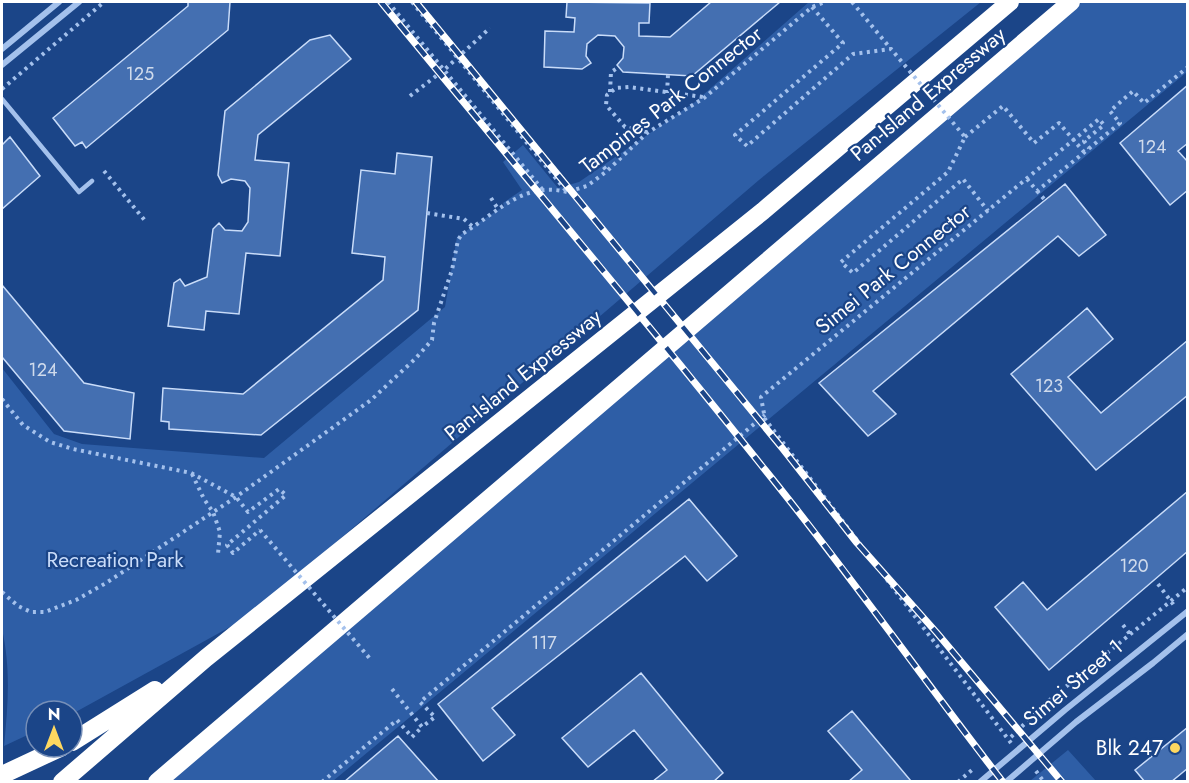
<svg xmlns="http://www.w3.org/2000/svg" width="1189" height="783" viewBox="0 0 1189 783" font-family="Jost,sans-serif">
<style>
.green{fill:#2e5ea6}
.building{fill:#446fb1;stroke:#c9dcf9;stroke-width:1.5}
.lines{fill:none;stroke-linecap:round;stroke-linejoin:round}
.path{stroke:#a4c1ec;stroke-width:4;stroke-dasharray:3 4.5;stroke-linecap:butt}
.service{stroke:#a4c1ec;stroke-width:4.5}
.minor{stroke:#a4c1ec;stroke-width:6}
.motorway{stroke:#fff;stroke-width:18}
.rail-casing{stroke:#fff;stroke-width:7}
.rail{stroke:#1b4588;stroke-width:4.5;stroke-dasharray:14;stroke-linecap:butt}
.path-bridge{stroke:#a4c1ec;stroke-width:4;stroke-dasharray:3 4.5;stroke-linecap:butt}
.poi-dot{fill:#fed860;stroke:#1b4588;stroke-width:2}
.labels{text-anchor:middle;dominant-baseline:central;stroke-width:4.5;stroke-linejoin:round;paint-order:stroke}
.number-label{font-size:18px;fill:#d0dbec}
.street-label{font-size:21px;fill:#fff;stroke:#1b4588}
.park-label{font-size:21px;fill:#c9dcf9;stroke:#1b4588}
.poi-label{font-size:21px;fill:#fff;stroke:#1b4588;text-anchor:end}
</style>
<rect width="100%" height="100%" fill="#1b4588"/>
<path class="green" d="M809,2H981L759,180L250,616L72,714V711H36V731L4,746C8,706 11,669 2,629V368L54,434L82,444L264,458L445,307L457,237L504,206L503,203L522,190L503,162L523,145L558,188L579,182L695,102Z
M1082,2H1187V72L333,781L161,782Z
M1068,750L1096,781H1030Z"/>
<path class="building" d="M188,2H230L228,30L86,148L82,142L75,146L53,118L188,6Z
M567,2L650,3L649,23H639V36L670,37L711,2H780L692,76L623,72L617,65L623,58L624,47L615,36L598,35L587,44L586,56L591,63L582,69L544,67L545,31L574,32L575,18L566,17Z
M330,35L351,59L258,135L255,160L289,163L280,256L246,253L239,314L206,311L204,330L168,326L174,283L180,279L185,286L207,277L213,229L219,223L225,230L242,231L248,222L250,188L245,181L231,179L222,183L218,175L225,111L310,40Z
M1188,85V143L1178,151L1188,162V190L1170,205L1120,143Z
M10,137L40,176L2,209V145Z
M397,153L432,157L418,310L261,435L169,429V422L161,421L163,388L243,394L383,280L385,257L352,253L361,170L395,174Z
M1065,184L1106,235L1079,256L1058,236L873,391L896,414L868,436L819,383Z
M2,285L84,383L134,393L130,439L64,431L2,357Z
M1087,308L1113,339L1068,377L1101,413L1188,340V395L1096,470L1011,374Z
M1188,491V551L1049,670L995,607L1023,582L1047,610Z
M689,499L737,556L707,581L685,556L492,708L515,735L483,761L438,704Z
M641,673L723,773L713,782H652L667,770L634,730L588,767L562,738Z
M852,711L911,781V782H848L862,770L828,731Z
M1188,727V768L1171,782H1145L1135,770Z
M398,736L439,782H344Z"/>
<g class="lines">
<path class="path" d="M388,2L542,189
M412,2L567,192L587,186L607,171L647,133L704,98L812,7L825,2
M852,2L891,49
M2,89L104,2
M610,92L611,72L619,67
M667,93L668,75
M410,96L444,70L490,28
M647,132L625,127L606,105L607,95L616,88L629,87L703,97
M965,137L1003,106L1034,143L1059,123L1084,152
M599,161L607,171
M104,171L147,223
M1027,179L1037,191L1120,123L1110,111L1133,91L1144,103L1188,67
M1037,191L1045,200
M491,198L498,209
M427,213L464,219L473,227
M2,399L23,425L50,442L73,449L191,473L236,497L248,512L279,489L286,495L227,545L233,553L260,530
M192,474L204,499L213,512L220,532L218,554
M1158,584L1176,608
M2,592L18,606L31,612H45L76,600L106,583L236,497L371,400L415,359L432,340L434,323L452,270L458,240L462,234C497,213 523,181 567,192
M1123,625L1130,634
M392,689L422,727L435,717L420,702L765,415
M1011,737L1046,703L1188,587
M1011,743L765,419L761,397L1099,119L1104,125L1084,141L1089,148
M1036,771L1044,782
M322,782L397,720L412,737L422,727
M958,782L973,769"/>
<path class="service" d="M2,99L79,192L92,181"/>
<path class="minor" d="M2,49L59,2
M2,65L79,2
M980,782L1065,710L1188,611
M1006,782L1076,722L1153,663L1188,634"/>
<path class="motorway" d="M72,742L155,690
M2,775L62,747
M62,782L206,658L763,211L1010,2
M157,782L1071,2"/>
<g class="rail-casing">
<path id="rail" d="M381,2C509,158 640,313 766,471C848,572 923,679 1003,782
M416,2L783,449L857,543L937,633L1062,782"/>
</g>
<use href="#rail" class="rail"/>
<path class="path-bridge" d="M812,7L843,43L735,135L747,146L853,54L891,49L965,137L948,172L841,262L853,273L963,179L988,211
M260,530L372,661"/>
</g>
<circle class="poi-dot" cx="1175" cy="748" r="6"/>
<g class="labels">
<g class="number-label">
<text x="140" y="74">125</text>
<text x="1152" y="147">124</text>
<text x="43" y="370">124</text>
<text x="1049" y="386">123</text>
<text x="1134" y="566">120</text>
<text x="544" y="643">117</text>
</g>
<g class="street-label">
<text transform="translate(928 94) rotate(-40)">Pan-Island Expressway</text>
<text transform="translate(671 100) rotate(-38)">Tampines Park Connector</text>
<text transform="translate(893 269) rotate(-39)">Simei Park Connector</text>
<text transform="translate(523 375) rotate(-39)">Pan-Island Expressway</text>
<text transform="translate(1073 683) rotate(-40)">Simei Street 1</text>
</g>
<g class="park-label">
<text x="115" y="560">Recreation Park</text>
</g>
<g class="poi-label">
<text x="1163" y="748">Blk 247</text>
</g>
</g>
<rect width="1189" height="783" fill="none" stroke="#ffffff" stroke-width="6"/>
<g transform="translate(54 729)"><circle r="28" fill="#1b4588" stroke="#768fb8" stroke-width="1.5"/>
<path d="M0-4.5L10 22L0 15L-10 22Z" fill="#fed860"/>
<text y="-9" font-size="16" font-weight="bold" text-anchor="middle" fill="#ffffff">N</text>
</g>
</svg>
